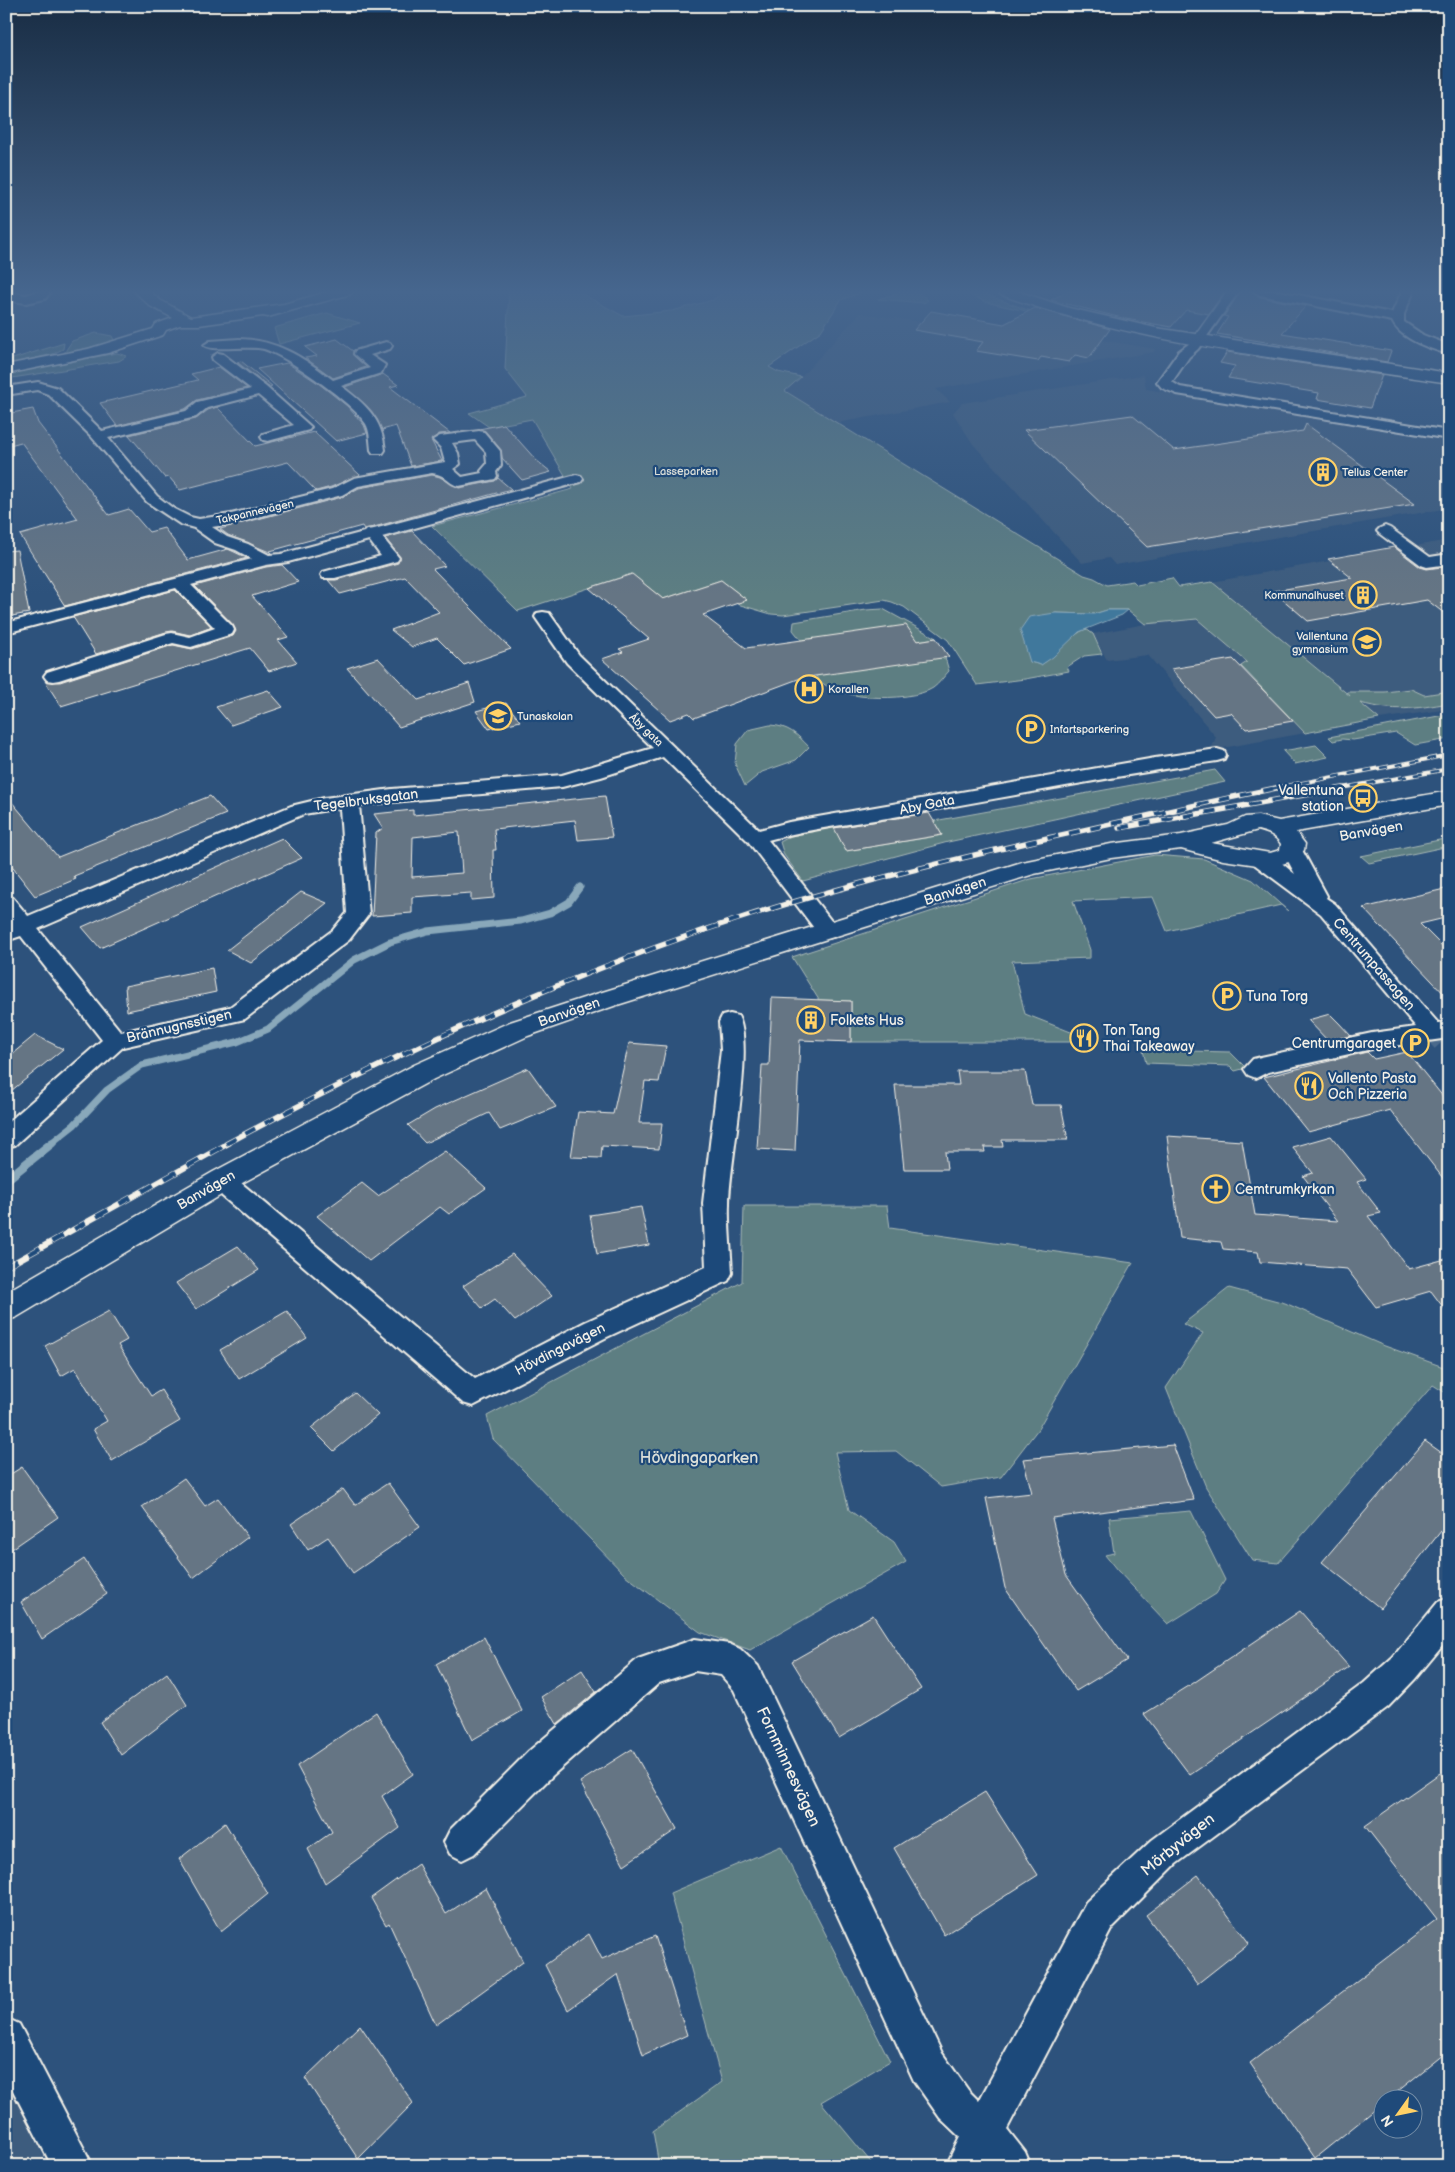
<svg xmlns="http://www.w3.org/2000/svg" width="1455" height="2172" viewBox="0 0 1455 2172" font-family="'Balsamiq Sans',sans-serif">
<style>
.built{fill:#3e5c7e}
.green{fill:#5d7e82;stroke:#a8b8b5}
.water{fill:#41789c;stroke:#89a8ba}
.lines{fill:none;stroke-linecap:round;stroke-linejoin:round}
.stream-far1{stroke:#89a8ba;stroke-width:7}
.stream{stroke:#89a8ba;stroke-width:9}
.building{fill:#657484;stroke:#f4f1e8;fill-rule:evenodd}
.street-tunnel{stroke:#4b6a8c;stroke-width:22;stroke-dasharray:22 11;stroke-linecap:butt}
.street-casing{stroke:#f4f1e8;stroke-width:4}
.secondary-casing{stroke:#f4f1e8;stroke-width:3}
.street{fill:#1f4a7a;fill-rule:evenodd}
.secondary{fill:#1f4a7a;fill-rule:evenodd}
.rail-far2-casing{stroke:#f4f1e8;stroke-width:4}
.rail-far1-casing{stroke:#f4f1e8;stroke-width:5.5}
.rail-casing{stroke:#f4f1e8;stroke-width:6}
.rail-far2{stroke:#1f4a7a;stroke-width:2.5;stroke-dasharray:8;stroke-linecap:butt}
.rail-far1{stroke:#1f4a7a;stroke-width:4;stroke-dasharray:11;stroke-linecap:butt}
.rail{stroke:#1f4a7a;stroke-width:4.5;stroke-dasharray:13;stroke-linecap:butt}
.labels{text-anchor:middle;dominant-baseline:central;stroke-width:4.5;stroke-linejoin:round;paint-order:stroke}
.far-park-label{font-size:11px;fill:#dde0d9;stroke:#1f4a7a}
.far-poi-label{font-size:11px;fill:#f4f1e8;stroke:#1f4a7a;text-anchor:start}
.far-street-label{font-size:11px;fill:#f4f1e8;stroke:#1f4a7a}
.poi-label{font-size:14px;fill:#f4f1e8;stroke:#1f4a7a;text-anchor:start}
.street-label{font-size:14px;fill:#f4f1e8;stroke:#1f4a7a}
.near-park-label{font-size:16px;fill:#dde0d9;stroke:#1f4a7a}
.near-street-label{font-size:16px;fill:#f4f1e8;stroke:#1f4a7a}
</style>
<rect width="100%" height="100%" fill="#2d527c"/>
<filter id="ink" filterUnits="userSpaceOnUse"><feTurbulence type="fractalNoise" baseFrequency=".02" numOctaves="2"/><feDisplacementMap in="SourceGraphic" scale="10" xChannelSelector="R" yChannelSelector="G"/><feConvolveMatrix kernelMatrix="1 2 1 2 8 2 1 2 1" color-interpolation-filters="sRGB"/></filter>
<g filter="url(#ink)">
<path class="built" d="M931,311L1095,339L1155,349L1154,352L936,389L950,402L837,423L784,390L801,377L860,313L921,322Z
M1144,375L1146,389L1449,442V508L1115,565L1109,558L1082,563L973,444L953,413L962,403Z
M1449,540V709L1379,719L1212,582Z
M1197,619L1248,662L1241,667L1305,733L1211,750L1216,737L1148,655L1107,660L1093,634L1145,624Z
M6,2078L48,2166H6Z"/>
<path class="green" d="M509,291H577L623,316L672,311L713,300L725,291H865L841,300L821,331L769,367L778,372L801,377L785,391L1084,575L1094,578L1107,585L1133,581L1137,585L1172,578L1179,587L1212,582L1350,696L1347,692H1385L1411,689L1424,695L1449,691V703C1414,709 1395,712 1360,703L1379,719L1305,733L1241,666L1247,662L1197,619L1145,624L1128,610H1107L1094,614L1055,613L1030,662L1041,665C1057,655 1070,635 1086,629L1093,634L1102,654L1084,656L1067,667L1069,671L1025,679L977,685L948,640L904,607L892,602L884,600L783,615L771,614L737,604L747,600L721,580L663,599L632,574L518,611L432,526L573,489L532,419L489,427L469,413L527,397L505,369Z
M897,291H917L928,300L924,303L878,299L895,294Z
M965,291H976L1036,313L985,302Z
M327,313L360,323L279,344L274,328Z
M96,333L112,336L115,342L64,353L72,341Z
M64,343L63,349L53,354L6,365V361Z
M117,353L127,356L119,361L6,379V374Z
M883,609L936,638L917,641L801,640L793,630L794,622L866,610Z
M944,654L949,671C944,676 939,684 933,688C910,703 826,702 814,673Z
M1449,714V739L1415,745L1396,733L1353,740L1342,739L1333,741L1329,737Z
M770,725C788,726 797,734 809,747L796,760L762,772L745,786L735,764L737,744L748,730Z
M1316,745L1328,757L1295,764L1283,751Z
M1215,770L1225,782L948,842L803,881L784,855L780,842L791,836L834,827L846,851L942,835L934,821Z
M1449,838V846L1369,863L1361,856Z
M1155,855L1204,859L1253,880L1288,911L1281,905L1167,931L1153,897L1073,901L1090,950V958L1012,961L1025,1014L1081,1036L1077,1042H851V1001L819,1000L792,957L1031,879Z
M1143,1050L1230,1052L1246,1068L1235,1071L1230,1066L1146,1063Z
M744,1206H887L890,1228L1133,1263L1038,1429L1001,1477L941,1487L896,1451L835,1452L849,1510L894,1542L906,1562L750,1650L700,1632L625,1575L493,1439L487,1416L742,1282Z
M1229,1288L1285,1303L1382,1345L1449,1369V1395L1433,1385L1278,1563L1252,1560L1206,1487L1166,1388L1203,1333L1183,1324Z
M1191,1511L1225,1580L1216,1594L1168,1624L1117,1570L1105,1555L1114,1553L1109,1518Z
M781,1846L890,2061L821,2102L874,2166H659L653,2131L722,2082L670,1893Z"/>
<path class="water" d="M1107,610H1128L1122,615L1079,632L1053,657L1041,665L1030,662L1020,630L1029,617L1055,613L1094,614Z"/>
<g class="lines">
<path class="stream-far1" d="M50,1144L74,1125L107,1090L142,1065L237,1042L268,1029L354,960L390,942L428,931L521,921L550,913L569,902L580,887"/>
<path class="stream" d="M6,1180L52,1143"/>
</g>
<path class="building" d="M1068,291H1225L1209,314L1186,310L1171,327L1126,319L1051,300Z
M1241,291H1252L1260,297L1306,306L1282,333L1391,351L1387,362L1217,334L1228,317L1224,316Z
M1035,308L1110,329L1089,358L1075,355L1069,362L1041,357L1038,361L976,351L983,342L914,330L931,311L1004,324Z
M337,339L353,351V355L366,367L333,378L305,358L317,356L305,347Z
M1227,352L1278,360L1382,375L1370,408L1317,399L1319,393L1228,378L1235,366L1220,363Z
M241,361L272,386L268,387L237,362Z
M287,363L318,383L347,406L364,425L367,433L336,441L257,369Z
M219,367L247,388L197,400L185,409L117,426L100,403L198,380L191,374Z
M383,374L398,385L390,387L450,433L439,434L431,440L442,461L411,466L396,426L382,430L372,412L345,387Z
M217,407L255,446L314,432L360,475L331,487L316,491L288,462L180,490L169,477L165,478L129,435L196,419L208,410Z
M33,409L38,423L109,515L129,509L149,532L164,528L188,560L228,549L247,558L65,606L20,535L78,519L21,442L6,446V414Z
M1132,415L1174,450L1303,431L1306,424L1415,504L1147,547L1024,430Z
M504,424L536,460L551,472L522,480L502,458L501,450L485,431L479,429Z
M432,475L440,477L459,488L495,481L498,478L511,489L374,527L364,529L362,526L270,551L272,553L228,535L220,529L342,497L359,488Z
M412,531L445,566L433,569L511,649L464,665L437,638L412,647L391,630L439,612L405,577L340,594L328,580H336L398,563L400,557L385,538Z
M1394,547L1420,567L1427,569L1449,566V617L1427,600L1308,621L1273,591L1352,578L1328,559Z
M17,550L29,613L6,617V551Z
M282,565L298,582L252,596L288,637L278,640L297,662L269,671L250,648L61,706L45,681L60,682L173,645L192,649L233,636L236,631L233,625L195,586L266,567Z
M632,574L663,599L721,580L747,600L703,615L746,648L906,625L917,641L936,638L949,657L801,678L694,718L689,713L670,720L602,659L623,652L619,649L649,639L589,588Z
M175,590L212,627L190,635L172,631L166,632L96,654L73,617Z
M378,658L418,700L469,683L475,702L399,727L347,668Z
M1233,659L1293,721L1246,729L1231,713L1214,716L1171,669Z
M268,690L283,707L231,725L216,707Z
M506,703L520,721L489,729L476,711Z
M6,795L58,857L210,796L226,814L74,876L76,879L35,896L6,859Z
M605,796L612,837L578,840L575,820L494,829L496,850H493L494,898L471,900V893L412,897V913L372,916L376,833L383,828L374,814L413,810V815ZM459,832L462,873L412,877L413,837Z
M929,813L942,835L846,851L834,828Z
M282,838L302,858L100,948L82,927Z
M1449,888V917L1420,924L1449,953V999L1363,908Z
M301,892L327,903L251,963L227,950Z
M212,968L216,992L127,1011L125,986Z
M772,998L851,1001V1042L800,1040L795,1151L757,1149L762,1065H769Z
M1330,1014L1339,1023L1351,1036L1328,1041L1308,1020Z
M35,1035L63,1049L6,1095V1059Z
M629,1043L666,1046L659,1082L645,1081L639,1123H662L659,1149L602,1146L601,1158L571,1157L578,1112L613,1114Z
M1367,1052L1374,1059L1407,1052L1449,1104V1186L1390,1110L1308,1132L1264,1077Z
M528,1068L556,1107L500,1130L489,1113L425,1143L408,1125L435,1109Z
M957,1071H1025L1032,1105H1061L1068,1140H1002L1003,1147H984L985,1152H945L947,1169H904L895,1085H959Z
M1167,1136L1242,1141L1255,1215L1338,1221L1303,1176L1313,1173L1292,1147L1331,1136L1366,1179L1357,1182L1381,1213L1368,1216L1409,1269L1449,1258V1315L1431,1291L1376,1307L1347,1269L1260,1262L1258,1252L1223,1249L1221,1242L1180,1238Z
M445,1151L486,1188L449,1214L440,1207L369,1261L317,1216L362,1183L378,1196Z
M641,1207L649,1245L597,1254L590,1215Z
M238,1246L259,1270L196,1309L176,1283Z
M512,1254L552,1296L515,1321L495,1299L482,1308L463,1286Z
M109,1311L127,1340L118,1345L151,1396L161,1390L180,1421L112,1461L93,1429L107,1421L75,1368L61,1376L45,1346Z
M287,1311L307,1338L239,1379L220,1350Z
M355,1393L378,1415L334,1451L311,1428Z
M1425,1441L1449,1458V1521L1380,1608L1322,1562Z
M1173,1445L1194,1500L1052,1518L1066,1575L1127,1660L1076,1691L1005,1588L986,1498L1032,1493L1023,1459Z
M22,1467L58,1517L6,1553V1477Z
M184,1478L205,1506L218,1498L248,1537L193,1578L142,1507Z
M388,1483L420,1527L353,1573L328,1537L308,1550L291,1524L343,1489L355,1505Z
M84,1559L107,1594L42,1639L21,1602Z
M1300,1611L1349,1667L1190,1775L1144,1714L1192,1684Z
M873,1615L921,1689L839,1738L792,1661Z
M484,1637L522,1711L472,1740L436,1664Z
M582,1670L596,1692L557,1724L541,1697Z
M167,1673L187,1705L121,1755L100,1722Z
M376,1712L413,1774L382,1796L400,1828L325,1883L308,1849L332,1832L297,1766Z
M632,1749L677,1829L624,1865L580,1782Z
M1440,1773L1449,1784V2050L1387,2100H1382V2104L1315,2158L1250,2063L1437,1919L1365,1826Z
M985,1792L1038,1875L944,1935L894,1848Z
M225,1823L268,1894L221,1932L179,1859Z
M418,1864L446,1914L486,1888L523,1962L436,2025L389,1923L386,1925L371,1898Z
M1198,1875L1249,1943L1197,1984L1146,1915Z
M589,1934L602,1959L655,1936L687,2035L643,2055L618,1974L568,2010L545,1965Z
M360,2025L413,2103L358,2159L305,2078Z"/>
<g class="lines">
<path class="street-tunnel" d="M1428,1025L1449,1048"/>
<g class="street-casing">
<path id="street" d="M39,291H51L45,299L26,303L6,300V292L26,295Z
M1227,291H1239L1198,349L1189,357L1172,382L1180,387L1449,431V439L1177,394L1162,388L1157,382L1179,351L1190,343Z
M1254,291H1278L1392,313L1402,291H1414L1404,314V322L1423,335L1449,345V354C1430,349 1400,339 1392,321L1260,295Z
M239,339C276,339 304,358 333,380L370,368L354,354L355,351L386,342L390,343L392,346L390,349L370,355L385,365L381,373L341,386C365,404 382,418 385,450L383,453H373L371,450C370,441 370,431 366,424C354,404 287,356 264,349C250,345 210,352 204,345L210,341Z
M218,353L223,354L266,387L311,427L309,430L268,441L263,440L261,437L263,434L294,425L258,395L207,408L196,417L108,438L157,496L174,509L190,517L199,519L231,514L332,489L354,478L445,462L441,448L433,440L440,436L479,431L484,432L500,451L501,465L496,472L497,476L495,479L459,486C446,483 448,475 432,473L358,486L342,495L231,524L212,527L227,537L248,544L269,555L281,554L364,532L366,530L374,529L576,475L581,476L583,479L581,482L382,537L399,558L397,561L335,578H323L321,575L323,572L381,556L369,540L288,562L266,565L191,585L232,626L234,630L232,634L191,647L173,643L59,680L53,681L47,680L44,676L47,672L166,634L172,633L190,637L215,628L176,588L6,633V623L252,559L236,550L215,543L194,528L180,524L147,502L91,436L48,394L37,390L6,395V387L38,382L58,388L102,431L186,411L197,402L251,389L213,360L212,357ZM475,440L486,452L487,464L481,471L482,473L462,477L453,469L460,464L458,453L452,443Z
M1385,526L1390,528L1430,557L1449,554V564L1427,567L1421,565L1380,534L1377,531L1380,528Z
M543,612L549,613L579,655L759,830L789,822L1155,758L1217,749L1224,751L1226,755L1224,759L1217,761C1114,776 1012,796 910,814C863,823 814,827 768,840L839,931L836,936L828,938L820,936L748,841L663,757L601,777L562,787L359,805L369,914L349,940L245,1019L123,1047L15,1145L6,1147V1124L102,1040L21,936L6,941V926L11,924L6,918V896L13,898L28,916L291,806L324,798L392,789L562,775L653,748L567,663L535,617L537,613ZM340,808L347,913L333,930L230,1007L121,1032L38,929L304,814Z
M1292,844L1299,846L1302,850L1327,896L1326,898L1335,904L1438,1023L1449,1022V1038L1372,1049L1268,1072L1256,1078L1248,1075L1244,1069L1253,1059L1261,1057L1372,1033L1416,1027L1321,914L1254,864L1251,859L1254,854C1270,850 1283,865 1295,874L1282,850L1285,846Z
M730,1014L738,1016C755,1045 729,1164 729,1204C728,1227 731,1250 732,1273L728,1281L605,1338L473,1406L463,1403L222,1196L210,1180L214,1173C227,1169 232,1173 240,1182L475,1379L585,1322L706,1267L703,1203L721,1050L719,1022L722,1016Z
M1449,1598V1638L1415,1679L1388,1707L1176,1864L1112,1928L1007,2129L1025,2152L1031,2166H946L960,2137L940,2118L914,2081L734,1690L721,1675L695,1671L659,1683L553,1775L474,1854L462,1860L450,1854L444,1842L450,1830L529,1751L638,1659L695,1639L729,1644L740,1649L758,1666L942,2053L968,2090L979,2101L1086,1902L1152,1840L1364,1683L1393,1657L1438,1602Z
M6,2018L19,2024L93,2166H52L6,2077Z"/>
</g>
<g class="secondary-casing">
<path id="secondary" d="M134,291H149L160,300L191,317L284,304L331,291H353L351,294L268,317L263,316L199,325H180L166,330L163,335L108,353L6,374V365L88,349L153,329L156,324L173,318L150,306Z
M997,291H1017L1069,308L1156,328L1449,373V383C1298,360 1143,346 999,294Z
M1449,791V805L1296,832L1305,844L1304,850L1296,860L1271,867L1223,860L1181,849L1111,858L1034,874L614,1006L528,1036L434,1079L233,1188L17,1317L6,1321V1292L213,1172L414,1065L510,1022L596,994L1022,862L1111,844L1181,835L1228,825L1245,817L1258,816L1279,821ZM1258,830C1269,833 1275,835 1281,844L1280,850L1270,853L1211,843Z"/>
</g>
<use href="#street" class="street"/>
<use href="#secondary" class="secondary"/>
<g class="rail-far2-casing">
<path id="rail-far2" d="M1270,789L1449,755
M1336,789L1449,769"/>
</g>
<g class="rail-far1-casing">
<path id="rail-far1" d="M1119,828L1343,788
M226,1144C390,1056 561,976 738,919C834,888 932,865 1030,842C1112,824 1194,805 1276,788"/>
</g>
<g class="rail-casing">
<path id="rail" d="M6,1267L229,1143"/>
</g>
<use href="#rail-far2" class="rail-far2"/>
<use href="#rail-far1" class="rail-far1"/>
<use href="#rail" class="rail"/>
</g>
</g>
<linearGradient id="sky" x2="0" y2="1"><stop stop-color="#192d44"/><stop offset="0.49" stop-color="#46668e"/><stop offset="1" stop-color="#46668e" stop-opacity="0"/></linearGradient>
<rect width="1455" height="595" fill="url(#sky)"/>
<defs>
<g id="building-ring" transform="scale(1.4375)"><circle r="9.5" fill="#1f4a7a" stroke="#ffd166" stroke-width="1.5"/><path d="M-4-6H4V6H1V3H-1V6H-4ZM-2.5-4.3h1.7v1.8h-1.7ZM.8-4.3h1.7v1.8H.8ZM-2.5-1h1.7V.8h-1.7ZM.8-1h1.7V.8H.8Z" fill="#ffd166"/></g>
<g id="school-ring" transform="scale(1.4375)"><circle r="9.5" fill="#1f4a7a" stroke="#ffd166" stroke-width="1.5"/><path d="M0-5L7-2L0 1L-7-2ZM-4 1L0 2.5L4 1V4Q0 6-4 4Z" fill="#ffd166"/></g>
<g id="hospital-ring" transform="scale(1.4375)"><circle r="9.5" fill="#1f4a7a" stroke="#ffd166" stroke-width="1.5"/><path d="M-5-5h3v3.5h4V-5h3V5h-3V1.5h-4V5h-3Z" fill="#ffd166"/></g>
<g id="parking-ring" transform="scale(1.4375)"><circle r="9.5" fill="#1f4a7a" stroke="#ffd166" stroke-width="1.5"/><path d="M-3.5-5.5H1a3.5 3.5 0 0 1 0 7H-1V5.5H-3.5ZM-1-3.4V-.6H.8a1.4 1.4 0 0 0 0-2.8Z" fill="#ffd166"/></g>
<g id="bus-ring" transform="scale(1.4375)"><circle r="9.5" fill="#1f4a7a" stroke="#ffd166" stroke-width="1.5"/><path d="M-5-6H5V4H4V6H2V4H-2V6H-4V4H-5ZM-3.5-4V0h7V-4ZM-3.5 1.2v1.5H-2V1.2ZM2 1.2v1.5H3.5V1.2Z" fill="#ffd166"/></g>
<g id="restaurant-ring" transform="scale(1.4375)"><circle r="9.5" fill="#1f4a7a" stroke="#ffd166" stroke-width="1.5"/><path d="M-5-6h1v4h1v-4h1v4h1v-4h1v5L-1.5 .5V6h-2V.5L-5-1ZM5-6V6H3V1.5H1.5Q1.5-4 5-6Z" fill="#ffd166"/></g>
<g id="church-ring" transform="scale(1.4375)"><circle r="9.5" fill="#1f4a7a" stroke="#ffd166" stroke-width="1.5"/><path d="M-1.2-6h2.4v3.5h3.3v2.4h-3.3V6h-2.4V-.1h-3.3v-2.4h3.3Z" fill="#ffd166"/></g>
</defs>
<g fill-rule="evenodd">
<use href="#building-ring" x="1323" y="472"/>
<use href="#building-ring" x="1363" y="595"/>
<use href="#school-ring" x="1367" y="642"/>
<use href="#hospital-ring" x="809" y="689"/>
<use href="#school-ring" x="498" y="716"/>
<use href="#parking-ring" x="1031" y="729"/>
<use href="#bus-ring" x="1363" y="798"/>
<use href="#parking-ring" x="1227" y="996"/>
<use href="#building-ring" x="811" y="1020"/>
<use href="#restaurant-ring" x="1084" y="1038"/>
<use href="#parking-ring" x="1415" y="1043"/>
<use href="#restaurant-ring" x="1309" y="1086"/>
<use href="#church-ring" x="1216" y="1189"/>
</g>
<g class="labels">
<g class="far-park-label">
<text x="686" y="471">Lasseparken</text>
</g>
<g class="far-poi-label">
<text x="1342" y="472">Tellus Center</text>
<text x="1344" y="595" text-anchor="end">Kommunalhuset</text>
<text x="1348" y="636" text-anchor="end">Vallentuna<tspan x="1348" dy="13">gymnasium</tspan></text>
<text x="828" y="689">Korallen</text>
<text x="517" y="716">Tunaskolan</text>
<text x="1050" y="729">Infartsparkering</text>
</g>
<g class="far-street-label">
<text transform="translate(255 512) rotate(-13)">Takpannevägen</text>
<text transform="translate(646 730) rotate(44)">Åby gata</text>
</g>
<g class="poi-label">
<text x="1344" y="790" text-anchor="end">Vallentuna<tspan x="1344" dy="16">station</tspan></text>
<text x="1246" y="996">Tuna Torg</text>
<text x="830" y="1020">Folkets Hus</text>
<text x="1103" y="1030">Ton Tang<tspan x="1103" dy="16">Thai Takeaway</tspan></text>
<text x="1396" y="1043" text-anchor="end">Centrumgaraget</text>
<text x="1328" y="1078">Vallento Pasta<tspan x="1328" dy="16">Och Pizzeria</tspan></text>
<text x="1235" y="1189">Cemtrumkyrkan</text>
</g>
<g class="street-label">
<text transform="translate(366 800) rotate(-7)">Tegelbruksgatan</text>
<text transform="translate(927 805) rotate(-11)">Aby Gata</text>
<text transform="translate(1371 831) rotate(-10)">Banvägen</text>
<text transform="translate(955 891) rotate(-18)">Banvägen</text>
<text transform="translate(1374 964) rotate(49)">Centrumpassagen</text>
<text transform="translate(569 1012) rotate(-19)">Banvägen</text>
<text transform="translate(179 1026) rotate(-13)">Brännugnsstigen</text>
<text transform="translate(206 1190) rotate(-30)">Banvägen</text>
<text transform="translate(560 1349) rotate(-27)">Hövdingavägen</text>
</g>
<g class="near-park-label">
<text x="699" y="1458">Hövdingaparken</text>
</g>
<g class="near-street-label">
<text transform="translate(788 1767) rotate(65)">Fornminnesvägen</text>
<text transform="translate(1178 1845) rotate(-39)">Mörbyvägen</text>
</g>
</g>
<rect width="1455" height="2172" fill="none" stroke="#1f4a7a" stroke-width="25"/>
<rect x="12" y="12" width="1430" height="2147" fill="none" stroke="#f4f1e8" stroke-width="2" filter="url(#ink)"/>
<g transform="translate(1398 2114) rotate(237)"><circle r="24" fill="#1f4a7a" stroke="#748da6"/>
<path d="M0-4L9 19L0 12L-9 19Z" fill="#ffd166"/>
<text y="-8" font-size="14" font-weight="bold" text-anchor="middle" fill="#f4f1e8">N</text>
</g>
</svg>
